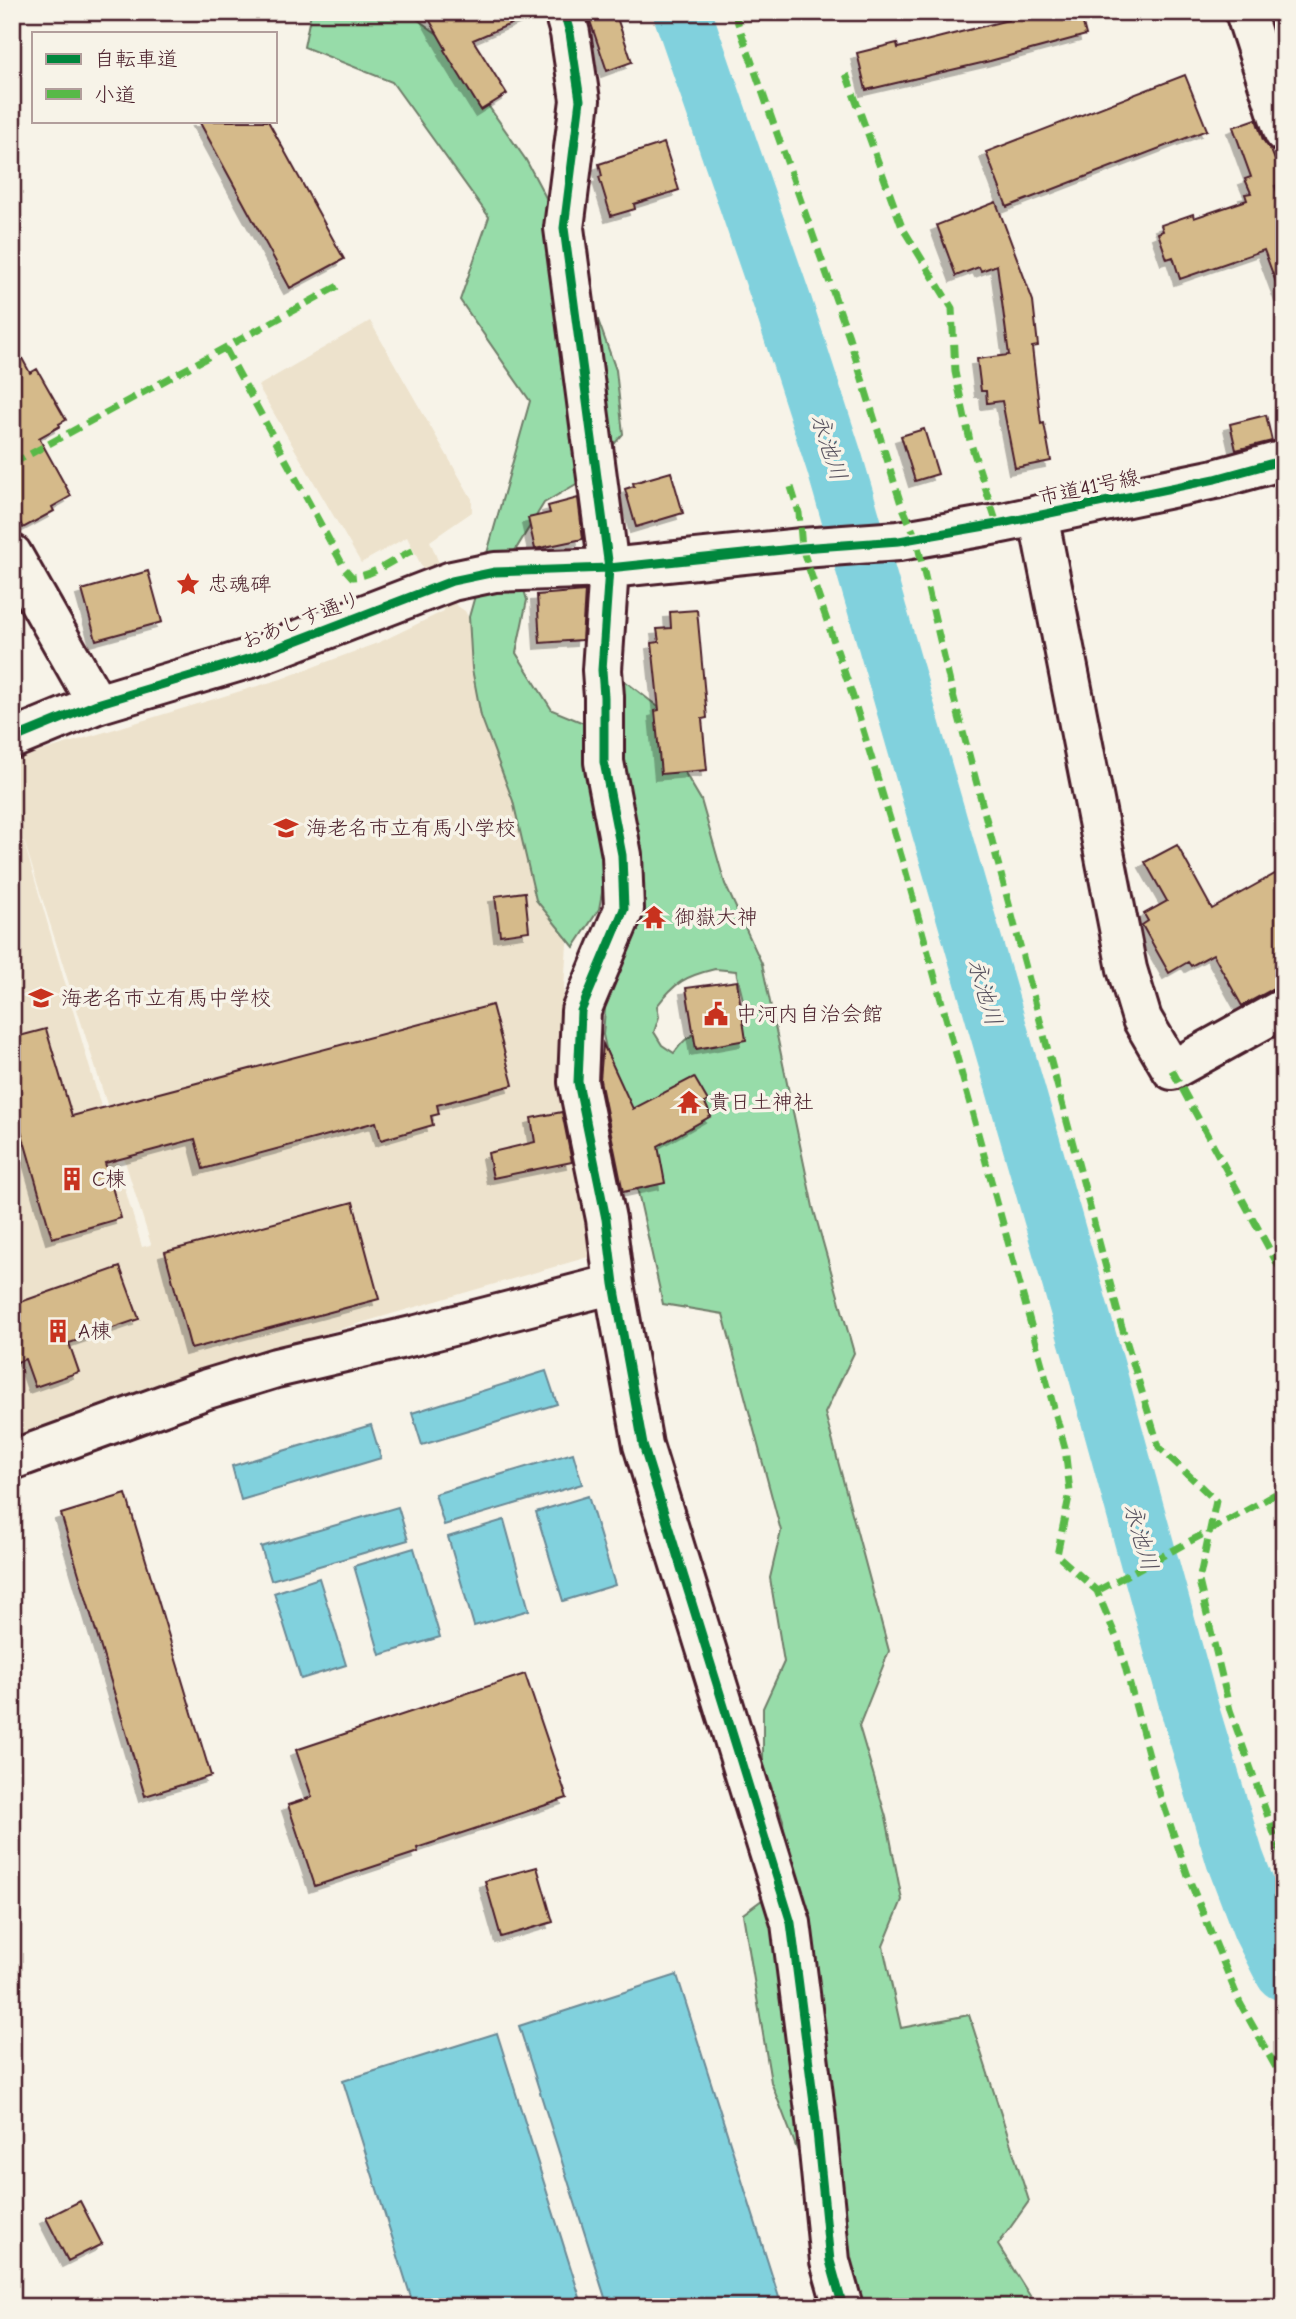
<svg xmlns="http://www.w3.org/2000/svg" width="1296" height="2319" viewBox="0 0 1296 2319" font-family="'Comic Neue','Klee One',sans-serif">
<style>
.built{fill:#ede2cc;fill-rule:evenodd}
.green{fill:#97dca9;stroke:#707e6a;stroke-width:2;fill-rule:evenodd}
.water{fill:#81d1dd;stroke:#6b8a96;stroke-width:2}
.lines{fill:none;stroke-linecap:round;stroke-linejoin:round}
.river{stroke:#81d1dd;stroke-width:58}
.building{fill:#d5ba8a;stroke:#4a1f2b;stroke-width:2;filter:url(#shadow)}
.minor-casing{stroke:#4a1f2b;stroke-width:44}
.tertiary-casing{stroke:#4a1f2b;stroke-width:44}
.minor{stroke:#f7f3e8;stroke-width:38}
.tertiary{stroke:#f7f3e8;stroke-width:38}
.quiet{stroke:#58b947;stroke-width:7;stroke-dasharray:14 7;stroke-linecap:butt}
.cycleway-casing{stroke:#f7f3e8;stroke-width:13}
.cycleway{stroke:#00873e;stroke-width:9}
.labels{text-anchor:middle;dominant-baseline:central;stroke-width:7;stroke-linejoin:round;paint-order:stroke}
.street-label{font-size:21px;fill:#4a1f2b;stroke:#f7f3e8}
.poi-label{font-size:21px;fill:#4a1f2b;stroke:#f7f3e8;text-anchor:start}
.water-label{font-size:23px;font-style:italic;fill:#5a5460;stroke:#f7f3e8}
</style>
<defs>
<filter id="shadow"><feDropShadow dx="-6" dy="6" stdDeviation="0" flood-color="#0004"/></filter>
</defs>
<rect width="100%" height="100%" fill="#f7f3e8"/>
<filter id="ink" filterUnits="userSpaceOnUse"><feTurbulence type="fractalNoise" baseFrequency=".0143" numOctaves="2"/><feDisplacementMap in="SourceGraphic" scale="14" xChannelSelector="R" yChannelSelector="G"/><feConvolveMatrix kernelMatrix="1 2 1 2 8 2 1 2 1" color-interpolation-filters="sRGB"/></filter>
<g filter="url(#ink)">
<path class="built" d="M370,321L472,499V512L430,541L456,605L465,611L477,634L569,916L557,1087L602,1253L333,1331L12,1441V760L281,679L380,642L444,611L407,537L361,563L258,386ZM18,822L151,1244L150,1245L142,1247Z"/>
<path class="green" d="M311,12H407L439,35L526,160L571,245L616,370L623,434L583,480L544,503L513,554L527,600L516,653L552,710L591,726L610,850L599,909L574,947L536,900L513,801L481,716L472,669L469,617L530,401L460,300L489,217L392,82L304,47Z
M621,678L666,713L678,761L701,800L725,884L762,964L813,1207L854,1353L825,1413L889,1651L859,1726L886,1817L902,1900L883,1946L901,2028L969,2015L1029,2201L998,2245L1037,2307H858L771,2082L743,1914L786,1882L783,1820L763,1763V1708L784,1662L770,1578L781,1531L723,1314L663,1304L603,1035L609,956L624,817ZM715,969L736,971L743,1000L742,1028C711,1030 693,1025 674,1053L662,1045L654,1032L659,1017L657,1006C675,982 686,976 715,969Z"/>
<path class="water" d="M546,1371L557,1404L422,1445L412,1413Z
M371,1425L381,1458L241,1500L232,1466Z
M573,1453L582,1484L444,1525L435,1494Z
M588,1496L615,1585L563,1601L536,1512Z
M398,1507L408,1540L271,1580L261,1547Z
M504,1520L529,1610L474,1626L448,1537Z
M414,1548L440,1637L380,1655L354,1566Z
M319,1578L346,1665L301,1679L274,1593Z
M677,1975L782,2307H608L519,2026Z
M497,2033L583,2307H414L343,2081Z"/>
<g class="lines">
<path class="river" d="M682,12L784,307L835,464L1096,1368L1192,1717L1235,1859L1261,1927L1284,1972"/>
</g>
<path class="building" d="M425,12H539L473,40L507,94L481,110L444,50L446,49Z
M587,12H615L632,62L607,71Z
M1006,12H1080L1086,35L990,61L866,90L857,53L897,43L898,48L1008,20Z
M1185,75L1207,130L1007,207L986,152Z
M1256,119L1263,140L1271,150L1284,182L1275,186L1284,210V296H1281L1264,250L1180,279L1173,257L1167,259L1158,233L1163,231L1161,225L1193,214L1194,218L1247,200L1245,194L1251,193L1245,179L1251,177L1233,127Z
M199,121H268L344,259L290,288Z
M664,143L679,190L634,204L635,209L611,216L599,177L602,176L599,164Z
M996,202L1033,301L1038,346L1032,347L1041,424L1044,423L1051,461L1015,468L1002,401L987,403L986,391H981L977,359L1009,355L997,265L981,271L979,267L956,276L937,225Z
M12,340L30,373L37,369L66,420L59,424L60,426L39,438L71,496L52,507L54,511L23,528L12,508Z
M1266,415L1272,441L1236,450L1230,424Z
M924,429L938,474L915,481L901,436Z
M671,472L683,513L636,527L625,489L634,486L633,483Z
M578,498L583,539L535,549L528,518L550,513L548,506Z
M148,571L162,622L96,640L82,590Z
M585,591L582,640L540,643L537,595Z
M697,610L707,718L702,719L707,770L661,774L655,711L659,710L652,643L659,642L657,629L671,628L670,612Z
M1177,845L1212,909L1284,869V986L1273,989L1242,1006L1213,954L1191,966L1188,962L1169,973L1142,925L1148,921L1144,914L1167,901L1145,862Z
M525,892L529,931L500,935L495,896Z
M737,981L746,1040L696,1049L686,988Z
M492,1005L513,1085L437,1105L439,1114L431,1116L433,1125L381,1140L376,1122L203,1169L195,1139L105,1163L121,1218L52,1238L12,1099V1038L46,1029L72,1116Z
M603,1044L633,1109L694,1077L708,1101L705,1103L711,1116L658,1146L665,1183L623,1192L600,1080Z
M562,1112L572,1162L493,1178L488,1153L535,1142L531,1118Z
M353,1202L379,1299L191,1349L165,1252Z
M120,1267L139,1319L69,1343L79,1372L35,1387L25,1359L12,1364V1305Z
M126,1494L211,1776L145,1796L61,1514Z
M525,1674L567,1798L417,1848L418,1852L315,1886L288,1805L312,1797L296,1750Z
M537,1867L553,1922L501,1937L485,1881Z
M80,2201L102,2244L68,2261L46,2218Z"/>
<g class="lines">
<g class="minor-casing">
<path id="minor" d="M564,12L570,33L580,100L564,228L609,568L602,670L604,697V762L622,855L624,909L581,1011L578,1082L606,1219L614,1284L643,1445L791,1923L815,2111L830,2261L843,2307
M1245,12L1284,133
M1038,515L1127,969L1142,1019L1172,1070L1284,1008
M12,554L97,704
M12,739L97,704L254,657L452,581L495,572L609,568
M12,1460L207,1389L276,1368L417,1335L614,1284"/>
</g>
<g class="tertiary-casing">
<path id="tertiary" d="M609,568L802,548L899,541L997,524L1215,479L1284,460"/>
</g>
<use href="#minor" class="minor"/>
<use href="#tertiary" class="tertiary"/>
<path class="quiet" d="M628,12L629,15
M734,12L849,337L900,501L916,538L951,687L1121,1324L1159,1447L1216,1501L1199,1581L1230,1710L1284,1862
M846,74L902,227L952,308L955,372L970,441L997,524
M225,348L345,569L352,577C373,577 396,557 416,549
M12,464L338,286
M791,487L799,513L802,548L853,697L903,862L1065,1448L1070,1492L1057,1555L1097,1591L1119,1644L1157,1786L1189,1879L1240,2003L1284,2082
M1172,1070L1284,1276
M1097,1591C1160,1557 1222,1525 1284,1489"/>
<g class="cycleway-casing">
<path id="cycleway" d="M564,12L570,33L580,100L564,228L609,568L602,670L604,697V762L622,855L624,909L581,1011L578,1082L606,1219L614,1284L643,1445L791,1923L815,2111L830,2261L843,2307
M12,739L97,704L254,657L452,581L495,572L609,568L802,548L899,541L997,524L1215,479L1284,460"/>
</g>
<use href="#cycleway" class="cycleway"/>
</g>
</g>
<defs>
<g id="sight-bare" transform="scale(1.89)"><path d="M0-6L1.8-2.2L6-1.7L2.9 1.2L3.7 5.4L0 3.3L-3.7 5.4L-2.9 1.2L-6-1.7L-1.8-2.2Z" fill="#c8321e" stroke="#f7f3e8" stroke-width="2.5" paint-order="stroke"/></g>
<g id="school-bare" transform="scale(1.89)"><path d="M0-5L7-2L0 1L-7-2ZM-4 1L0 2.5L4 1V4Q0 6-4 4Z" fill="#c8321e" stroke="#f7f3e8" stroke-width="2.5" paint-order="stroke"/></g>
<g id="temple-bare" transform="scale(1.89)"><path d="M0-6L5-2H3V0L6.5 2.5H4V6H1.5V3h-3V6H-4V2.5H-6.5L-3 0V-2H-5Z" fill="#c8321e" stroke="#f7f3e8" stroke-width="2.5" paint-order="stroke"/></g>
<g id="civic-bare" transform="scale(1.89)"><path d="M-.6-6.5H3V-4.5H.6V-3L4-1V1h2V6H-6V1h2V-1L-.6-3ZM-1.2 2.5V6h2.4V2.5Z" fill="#c8321e" stroke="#f7f3e8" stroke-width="2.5" paint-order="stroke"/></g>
<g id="building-bare" transform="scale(1.89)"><path d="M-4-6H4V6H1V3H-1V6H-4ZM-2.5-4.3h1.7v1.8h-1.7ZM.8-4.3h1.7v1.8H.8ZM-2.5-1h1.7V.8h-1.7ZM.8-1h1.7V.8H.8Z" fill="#c8321e" stroke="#f7f3e8" stroke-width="2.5" paint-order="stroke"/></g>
</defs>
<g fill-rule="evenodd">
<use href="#sight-bare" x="188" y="584"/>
<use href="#school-bare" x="286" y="828"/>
<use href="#temple-bare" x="654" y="917"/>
<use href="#school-bare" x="41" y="998"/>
<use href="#civic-bare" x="716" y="1014"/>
<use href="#temple-bare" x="689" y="1102"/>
<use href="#building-bare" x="72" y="1179"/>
<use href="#building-bare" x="58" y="1331"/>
</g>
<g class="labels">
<g class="street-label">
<text transform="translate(1089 487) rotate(-12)">市道41号線</text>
<text transform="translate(301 620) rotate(-21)">おあしす通り</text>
</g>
<g class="poi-label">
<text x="208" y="584">忠魂碑</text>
<text x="306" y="828">海老名市立有馬小学校</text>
<text x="674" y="917">御嶽大神</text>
<text x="61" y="998">海老名市立有馬中学校</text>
<text x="736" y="1014">中河内自治会館</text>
<text x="709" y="1102">貴日土神社</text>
<text x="92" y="1179">C棟</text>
<text x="78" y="1331">A棟</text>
</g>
<g class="water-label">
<text transform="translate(829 447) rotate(72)">永池川</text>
<text transform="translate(985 992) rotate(74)">永池川</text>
<text transform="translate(1141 1537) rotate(74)">永池川</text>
</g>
</g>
<rect width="1296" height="2319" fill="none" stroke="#f7f3e8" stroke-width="42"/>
<rect x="21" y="21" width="1254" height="2277" fill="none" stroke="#4a1f2b" stroke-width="2.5" filter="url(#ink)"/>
<rect x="32" y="32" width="245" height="91" fill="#f7f3e8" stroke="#b29e9c" stroke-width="2"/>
<rect x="46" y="54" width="35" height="10" fill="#00873e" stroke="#b29e9c" stroke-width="2"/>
<text x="94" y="66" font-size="21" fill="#4a1f2b">自転車道</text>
<rect x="46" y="89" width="35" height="10" fill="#58b947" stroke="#b29e9c" stroke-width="2"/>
<text x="94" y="102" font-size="21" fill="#4a1f2b">小道</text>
</svg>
